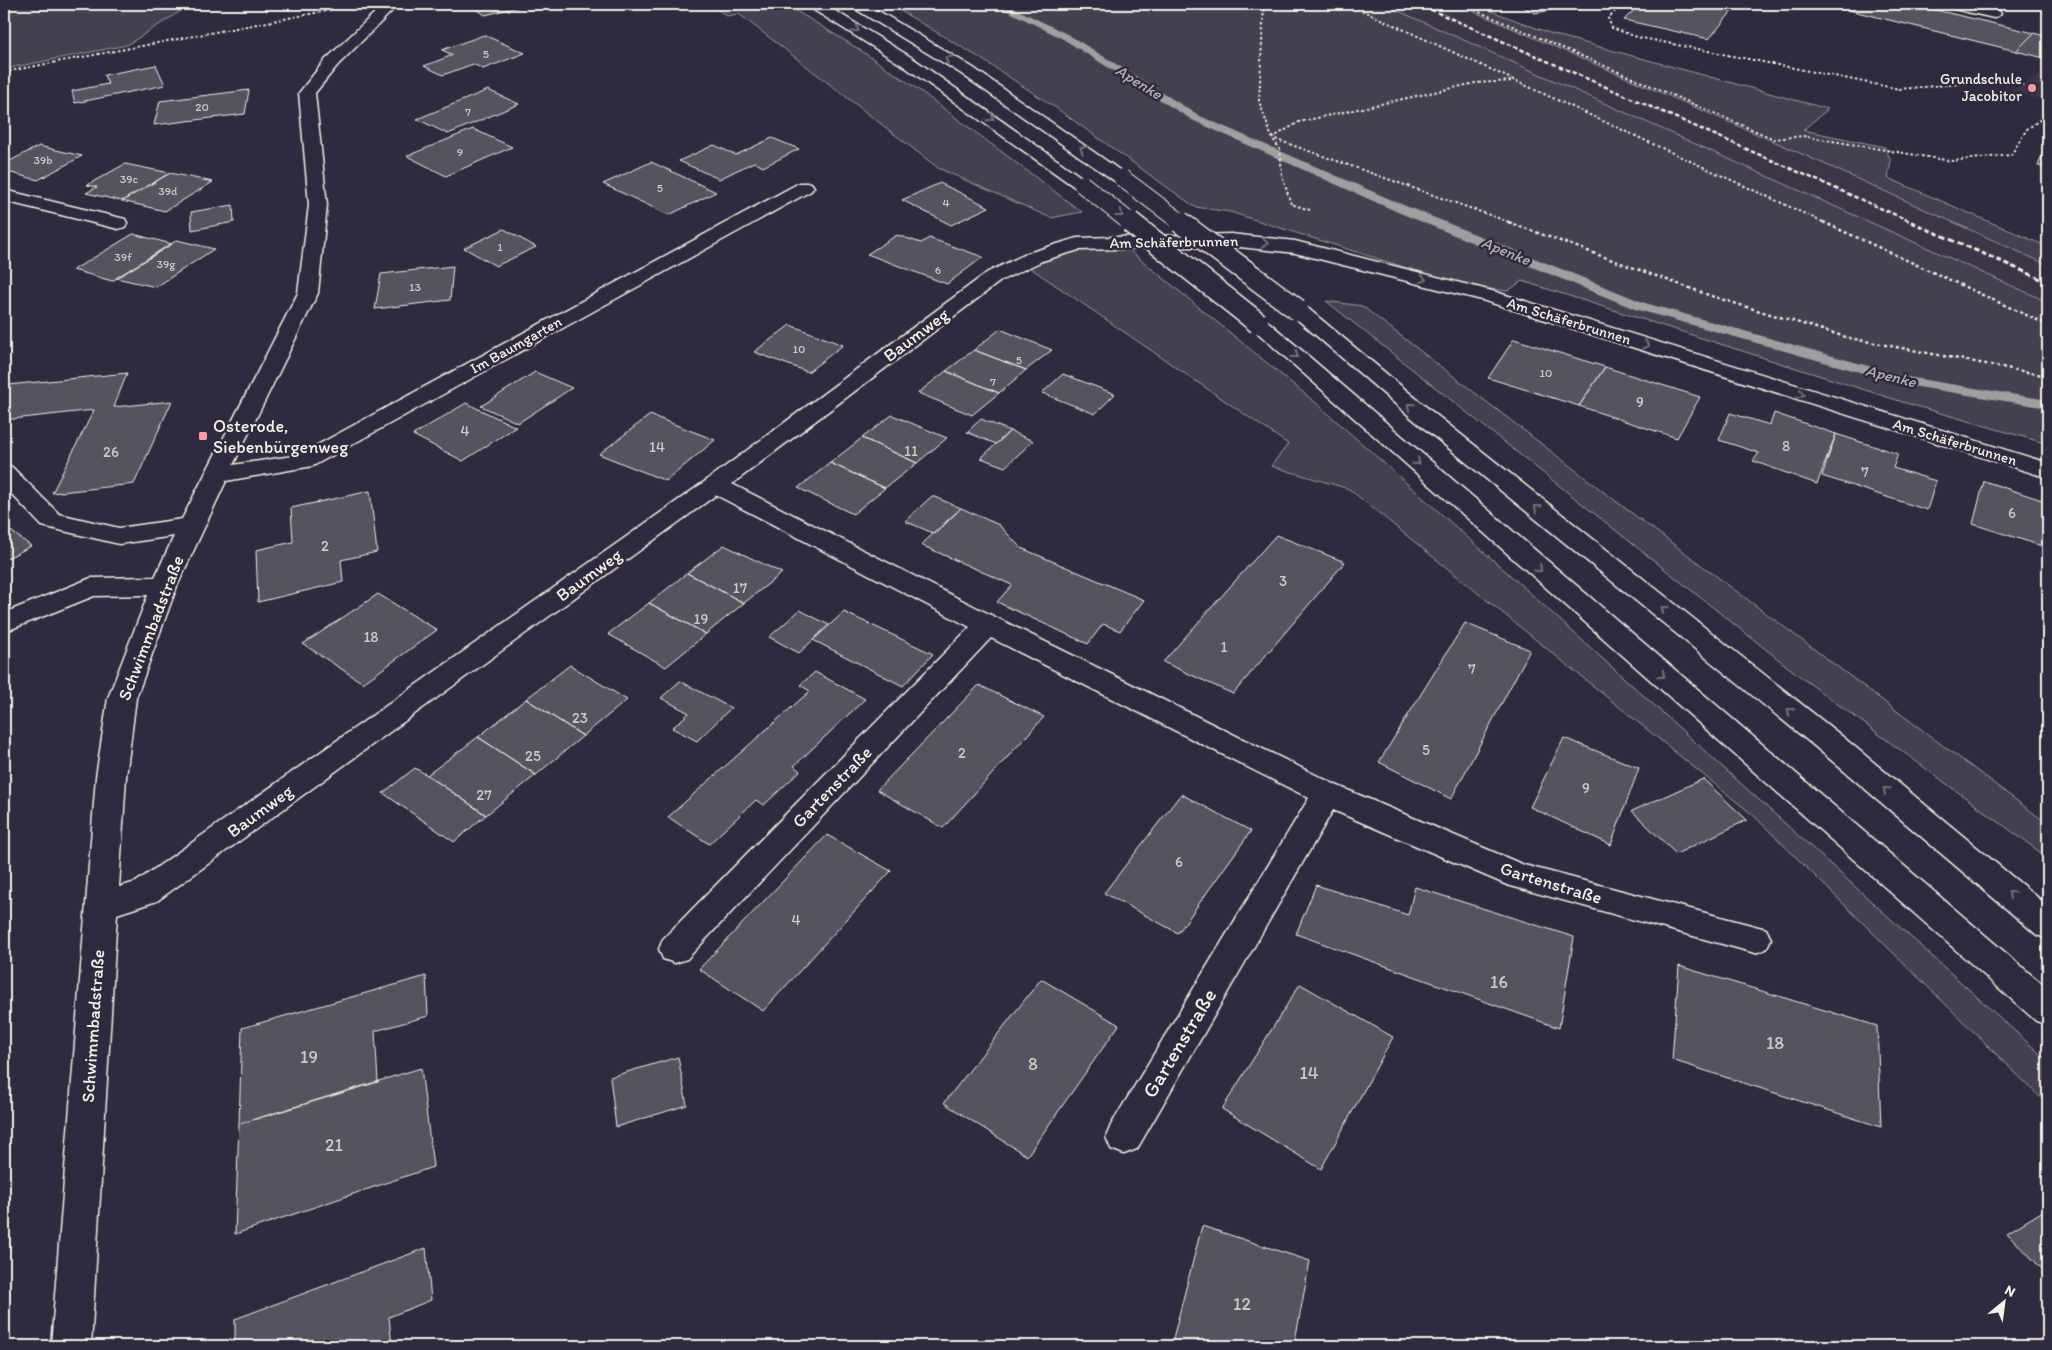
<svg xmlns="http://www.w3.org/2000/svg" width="2052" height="1350" viewBox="0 0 2052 1350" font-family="Itim,sans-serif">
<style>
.built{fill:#3b3647}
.green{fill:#454050;stroke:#9c989c}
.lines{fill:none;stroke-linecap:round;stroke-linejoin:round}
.stream{fill:#a19ea0;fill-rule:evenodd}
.building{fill:#56525f;stroke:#f4f1e8}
.minor-casing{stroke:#f4f1e8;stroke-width:3}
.highway-casing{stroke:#f4f1e8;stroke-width:3}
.path-far1{stroke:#f4f1e8;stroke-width:2;stroke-dasharray:2.5 2.5;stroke-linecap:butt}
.path{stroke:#f4f1e8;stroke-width:2.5;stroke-dasharray:3 3;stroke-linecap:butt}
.minor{fill:#2f2a3d;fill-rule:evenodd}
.highway{fill:#2f2a3d;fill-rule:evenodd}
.rail-far1{stroke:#f4f1e8;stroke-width:2.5;stroke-dasharray:4.5 2.5;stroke-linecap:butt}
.rail{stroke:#f4f1e8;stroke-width:3;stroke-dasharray:5.5 3;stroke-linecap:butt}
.highway-bridge-far1-casing{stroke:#f4f1e8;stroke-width:19;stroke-linecap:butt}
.highway-bridge-casing{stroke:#f4f1e8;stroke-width:24;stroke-linecap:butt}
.highway-bridge-far1{stroke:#2f2a3d;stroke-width:17}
.highway-bridge{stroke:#2f2a3d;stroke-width:21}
.oneway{stroke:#747079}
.poi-dot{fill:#ff9aa2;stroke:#2f2a3d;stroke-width:2}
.labels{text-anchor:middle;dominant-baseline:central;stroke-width:5;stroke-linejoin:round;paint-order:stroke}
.far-number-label{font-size:12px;fill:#ccc9c6}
.far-poi-label{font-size:15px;fill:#f4f1e8;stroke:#2f2a3d;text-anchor:end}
.far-street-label{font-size:15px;fill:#f4f1e8;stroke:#2f2a3d}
.number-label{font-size:15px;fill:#ccc9c6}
.far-water-label{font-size:16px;font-style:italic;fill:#b6b2b2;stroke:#2f2a3d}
.street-label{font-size:18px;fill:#f4f1e8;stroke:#2f2a3d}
.poi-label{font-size:18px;fill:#f4f1e8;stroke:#2f2a3d;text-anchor:start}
.near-number-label{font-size:18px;fill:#ccc9c6}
.near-street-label{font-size:21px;fill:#f4f1e8;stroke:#2f2a3d}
</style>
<rect width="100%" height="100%" fill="#2f2a3d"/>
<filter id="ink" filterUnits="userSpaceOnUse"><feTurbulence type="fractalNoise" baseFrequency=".02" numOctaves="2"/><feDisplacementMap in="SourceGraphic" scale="10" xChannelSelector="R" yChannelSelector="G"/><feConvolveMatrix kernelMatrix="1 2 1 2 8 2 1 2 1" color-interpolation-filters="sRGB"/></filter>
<g filter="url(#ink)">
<path class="built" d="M1383,4H1456L1782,145L2048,265V302Z
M2048,70V101L2008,91L2023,85Z"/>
<path class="green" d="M4,4H192L127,45L4,69Z
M709,4H785L857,48L919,90L1082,212L1051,218L938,168L739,14L727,16Z
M889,4H1383L2048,302V444L1909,404L1522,281L1508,291L1464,286L1230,212L1195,207L1056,108L980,58Z
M1456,4H1473L1552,34L1828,109L1803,130L1885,147L1891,161L1888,178L2048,247V265L1782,145Z
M1124,246L1316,403L1510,575L2048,1061V1105L1753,815L1349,489L1271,466L1288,444L1029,267L1074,251Z
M1326,301L1362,306L1617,502L2048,824V858L1802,678Z"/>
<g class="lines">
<path class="stream" d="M994,4H1006L1069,35L1200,116L1408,207L1645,303L1907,377L2048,400V408L1906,385L1635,309L1400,213L1192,120L1063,39Z"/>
</g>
<path class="building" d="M470,4H530L485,15Z
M1518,4H1584L1535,13Z
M1640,4H1738L1709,39L1624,20Z
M1824,4H1910L2034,33L2016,51Z
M2034,33L2048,37V59L2016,51Z
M484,35L525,53L483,69L473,64L443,75L424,66L453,55L442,50Z
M156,65L165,85L75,103L72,91L108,84L104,75Z
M249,90L245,114L154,125L160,101Z
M488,90L519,104L448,134L417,119Z
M473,129L512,147L446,176L407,156Z
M772,138L799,149L763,167L754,162L719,179L679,161L714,145L736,155Z
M39,146L82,156L38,180L4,171V164Z
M2045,147L2048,148V168L2038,166Z
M651,162L716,192L669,215L603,184Z
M125,164L170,173L122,201L86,193L97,187L87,185Z
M170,173L213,182L165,211L122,201Z
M940,183L989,207L951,225L902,200Z
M233,205L234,222L192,230L191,212Z
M504,229L536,247L496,266L464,248Z
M133,234L172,244L112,281L73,270Z
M897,235L921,243L929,238L983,257L947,284L867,254Z
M177,240L214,249L156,287L116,278Z
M453,266L450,300L375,309L381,274Z
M790,325L843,345L808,372L754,352Z
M1000,329L1052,350L1026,370L974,350Z
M1514,339L1605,367L1579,406L1488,378Z
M974,350L1026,370L999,393L946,371Z
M1605,367L1700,397L1677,438L1579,406Z
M946,371L999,393L972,415L918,393Z
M535,372L572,388L518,423L481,406Z
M127,373L114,407L172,401L134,484L52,493L94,410L4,420V393L8,385Z
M1063,374L1115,394L1095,414L1042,393Z
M466,403L516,427L463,461L413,435Z
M1730,413L1770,425L1774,413L1836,434L1817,484L1753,461L1759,453L1719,440Z
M650,415L715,440L666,481L599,454Z
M892,415L947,438L917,463L862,438Z
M981,419L1010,431L996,444L967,432Z
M1010,431L1033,441L1005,467L981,458Z
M1836,434L1898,454L1893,468L1936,481L1927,510L1822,476Z
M862,438L917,463L885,488L830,463Z
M830,463L885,488L853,514L798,488Z
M1984,481L2048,502V548L1973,524Z
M370,491L377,552L341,560L343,582L258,602L256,550L293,542L291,508Z
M932,496L961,508L935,534L905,521Z
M961,508L999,525L1021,548L1144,600L1120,631L1103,624L1088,644L997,602L1012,585L921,545Z
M4,526L31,546L4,560Z
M1276,535L1345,562L1233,694L1163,662Z
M724,545L782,573L744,603L687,573Z
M687,573L744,603L706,634L649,603Z
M378,594L437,630L363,683L303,644Z
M649,603L706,634L666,667L608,634Z
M800,610L829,625L799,653L769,637Z
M844,612L933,654L903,686L813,640Z
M1465,623L1530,650L1451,799L1379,762Z
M570,665L627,700L583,736L526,699Z
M815,672L865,699L794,766L800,771L764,805L756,800L709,844L668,817L810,691L800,685Z
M680,681L731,708L697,741L672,728L689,713L661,698Z
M979,685L1044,717L943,828L877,790Z
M526,699L583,736L536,775L478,737Z
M478,737L536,775L486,815L427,775Z
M1564,738L1639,768L1611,845L1530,807Z
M415,768L427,775L486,815L454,842L383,793Z
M1703,779L1747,820L1676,854L1632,811Z
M1181,794L1251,831L1178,933L1104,893Z
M827,835L891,871L763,1011L699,969Z
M1316,885L1408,915L1415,887L1574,937L1559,1028L1296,934Z
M1679,966L1877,1026L1881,1127L1672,1060Z
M426,976L428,1016L375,1031L378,1082L239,1124L242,1028Z
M1041,979L1119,1025L1027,1156L944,1103Z
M1300,984L1393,1037L1321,1169L1222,1109Z
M678,1057L687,1105L616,1127L610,1077Z
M421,1068L433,1167L235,1234L239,1124Z
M2048,1208V1275L2007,1233Z
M1202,1226L1310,1261L1294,1346H1171Z
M426,1248L431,1300L389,1317L392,1346H235V1319Z"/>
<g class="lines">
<g class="minor-casing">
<path id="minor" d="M384,4H399L337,66L315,93L327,205L318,293L233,465L299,455L799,183H811L814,187L811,191L313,466L226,481L177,586L136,698L126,777L119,887L136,882L707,480L988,272L1028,253L1077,238L1231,234L1295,241L1496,292L2048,463V478L1482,300L1295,253L1231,246L1079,250L1042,261L1002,280L732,484L997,618L1338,786L1524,865L1766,929L1771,939L1766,949L1755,953L1507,885L1333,810L1137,1149L1124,1154L1111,1149L1106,1137L1111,1125L1309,798L991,638L687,959L675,963L663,959L659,949L663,939L970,627L716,495L157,901L117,914L91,1346H51L96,777L108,698L148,595L94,596L4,632V613L91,578L155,577L174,536L119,544L42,526L4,486V465L12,467L59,514L119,528L182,519L298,293L309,205L299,93L325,60Z
M1943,4H1969L1999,11L2001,14L1994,18L1945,7Z
M4,190L125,219L127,223L125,227L118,229L4,201Z"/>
</g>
<g class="highway-casing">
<path id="highway" d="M807,4H824L914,59L1091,184L1088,188H1076L902,65L809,7Z
M850,4H867L972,67L1131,178L1128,182H1116L960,73L852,7Z
M1298,304L1305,306L1430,410L1838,733L2048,906V939L2037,935L1818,749L1414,420L1291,314L1288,310L1291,306Z
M1258,317L1265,319L2048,989V1025L2036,1021L1251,327L1248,323L1251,319Z"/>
</g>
<path class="path-far1" d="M1264,4L1259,101L1272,138L1512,223
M1348,4L1825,223
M1461,4L1774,139L1803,136L1951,161L2011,155L2027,129L2048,114
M1623,4L1608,18L1612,28L1637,37L1899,89L1959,84L1995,77L2023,85
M4,72L331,10
M1310,210L1291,204L1282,175L1280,149L1272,138L1299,122L1475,83L1514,81"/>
<path class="path" d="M1508,222L1714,297L1849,338L2048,376
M1823,222L2048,325"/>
<use href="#minor" class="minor"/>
<use href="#highway" class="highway"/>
<path class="rail-far1" d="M1418,4L1914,223"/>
<path class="rail" d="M1911,222L2048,282"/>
<g class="highway-bridge-far1-casing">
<path id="highway-bridge-far1" d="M1122,178L1182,223
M1082,184L1131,223"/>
</g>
<g class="highway-bridge-casing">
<path id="highway-bridge" d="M1130,222L1258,323
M1180,222L1298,310"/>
</g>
<use href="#highway-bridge-far1" class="highway-bridge-far1"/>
<use href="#highway-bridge" class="highway-bridge"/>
</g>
<defs><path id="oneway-chevron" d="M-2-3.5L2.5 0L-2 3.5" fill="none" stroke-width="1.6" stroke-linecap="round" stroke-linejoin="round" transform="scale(1.25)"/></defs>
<g class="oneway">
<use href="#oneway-chevron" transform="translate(856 29) rotate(32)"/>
<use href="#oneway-chevron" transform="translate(948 59) rotate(-148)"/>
<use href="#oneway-chevron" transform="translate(991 118) rotate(35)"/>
<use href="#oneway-chevron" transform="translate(1083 149) rotate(-145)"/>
<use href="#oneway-chevron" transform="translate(1120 214) rotate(38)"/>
<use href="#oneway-chevron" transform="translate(1265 243) rotate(6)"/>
<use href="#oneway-chevron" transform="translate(1423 279) rotate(14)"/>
<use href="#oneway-chevron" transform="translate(1646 345) rotate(17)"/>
<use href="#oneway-chevron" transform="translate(1295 355) rotate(41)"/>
<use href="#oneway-chevron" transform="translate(1801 394) rotate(17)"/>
<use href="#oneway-chevron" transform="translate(1410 406) rotate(-140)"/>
<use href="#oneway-chevron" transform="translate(1417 462) rotate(41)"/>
<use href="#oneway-chevron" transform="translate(1537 508) rotate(-141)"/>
<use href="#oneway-chevron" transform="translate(1539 569) rotate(41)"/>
<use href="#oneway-chevron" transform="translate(1664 609) rotate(-141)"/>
<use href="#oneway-chevron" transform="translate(1662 675) rotate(41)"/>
<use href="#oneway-chevron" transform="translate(1790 711) rotate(-141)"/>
<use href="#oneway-chevron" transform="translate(1886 790) rotate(-140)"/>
<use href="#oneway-chevron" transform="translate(2011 894) rotate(-140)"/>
</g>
</g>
<g class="poi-dot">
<circle cx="2032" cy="88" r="5"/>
<rect x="198" y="431" width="10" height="10" rx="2.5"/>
</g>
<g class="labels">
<g class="far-number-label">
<text x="486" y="54">5</text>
<text x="202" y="107">20</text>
<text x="468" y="112">7</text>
<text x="460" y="152">9</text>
<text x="43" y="160">39b</text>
<text x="129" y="179">39c</text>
<text x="660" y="188">5</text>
<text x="168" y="191">39d</text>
<text x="946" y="203">4</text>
<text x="500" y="247">1</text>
<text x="123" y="257">39f</text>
<text x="166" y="264">39g</text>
<text x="938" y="270">6</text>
<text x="415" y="287">13</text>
<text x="799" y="349">10</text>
<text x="1019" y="360">5</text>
<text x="1546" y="373">10</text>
<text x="993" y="382">7</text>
</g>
<g class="far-poi-label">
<text x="2022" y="79">Grundschule<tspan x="2022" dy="17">Jacobitor</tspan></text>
</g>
<g class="far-street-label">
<text transform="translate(1174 242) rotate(-1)">Am Schäferbrunnen</text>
<text transform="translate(1569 321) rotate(17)">Am Schäferbrunnen</text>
<text transform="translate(516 345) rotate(-29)">Im Baumgarten</text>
<text transform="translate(1955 442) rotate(17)">Am Schäferbrunnen</text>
</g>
<g class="number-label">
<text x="1640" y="402">9</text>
<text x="465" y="431">4</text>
<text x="1786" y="446">8</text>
<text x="657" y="447">14</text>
<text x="911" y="451">11</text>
<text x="111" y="452">26</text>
<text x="1865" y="472">7</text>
<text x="2012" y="513">6</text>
<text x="325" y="546">2</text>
<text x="1283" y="581">3</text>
<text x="740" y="588">17</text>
<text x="701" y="619">19</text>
<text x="371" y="637">18</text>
<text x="1224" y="647">1</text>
<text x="1472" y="669">7</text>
<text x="580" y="718">23</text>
<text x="1426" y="750">5</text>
<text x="962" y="753">2</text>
<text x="533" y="756">25</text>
<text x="1586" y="788">9</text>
<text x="484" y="795">27</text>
<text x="1179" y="862">6</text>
<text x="796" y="920">4</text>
</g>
<g class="far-water-label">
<text transform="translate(1139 82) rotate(32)">Apenke</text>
<text transform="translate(1506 251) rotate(22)">Apenke</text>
<text transform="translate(1891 376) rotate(14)">Apenke</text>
</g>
<g class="street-label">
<text transform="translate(916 335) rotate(-37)">Baumweg</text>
<text transform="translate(589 575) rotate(-36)">Baumweg</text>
<text transform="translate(151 628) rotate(-69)">Schwimmbadstraße</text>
<text transform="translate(832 787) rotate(-46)">Gartenstraße</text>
<text transform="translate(260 811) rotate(-36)">Baumweg</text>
<text transform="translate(1551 883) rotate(17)">Gartenstraße</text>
<text transform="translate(93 1026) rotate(-86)">Schwimmbadstraße</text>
</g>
<g class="poi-label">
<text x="213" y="426">Osterode,<tspan x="213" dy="21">Siebenbürgenweg</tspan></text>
</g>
<g class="near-number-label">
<text x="1499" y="982">16</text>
<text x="1775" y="1043">18</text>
<text x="309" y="1057">19</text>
<text x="1033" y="1064">8</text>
<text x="1309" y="1073">14</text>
<text x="334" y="1145">21</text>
<text x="1242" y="1304">12</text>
</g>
<g class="near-street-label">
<text transform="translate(1179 1043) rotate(-59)">Gartenstraße</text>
</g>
</g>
<rect width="2052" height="1350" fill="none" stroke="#2f2a3d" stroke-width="20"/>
<rect x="10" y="10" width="2032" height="1330" fill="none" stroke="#f4f1e8" stroke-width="2" filter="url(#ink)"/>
<g transform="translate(2004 1302) rotate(29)" stroke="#2f2a3d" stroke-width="4" paint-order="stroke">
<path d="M0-4L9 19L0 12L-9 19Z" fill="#f4f1e8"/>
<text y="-8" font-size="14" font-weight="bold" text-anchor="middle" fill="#f4f1e8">N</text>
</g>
</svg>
